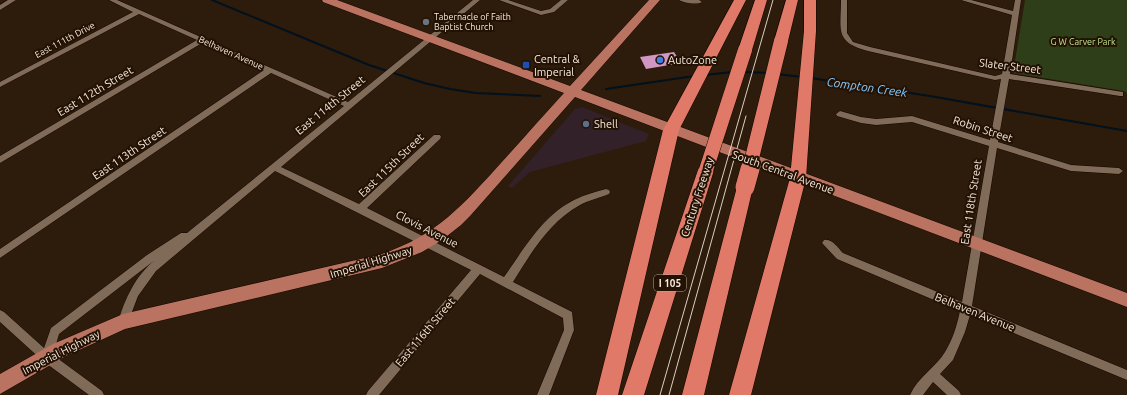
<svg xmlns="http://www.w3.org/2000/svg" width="1127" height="395" viewBox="0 0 1127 395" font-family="Ubuntu,sans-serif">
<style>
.commercial{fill:#322129}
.green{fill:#2e3e19}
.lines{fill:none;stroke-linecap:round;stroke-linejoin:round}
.stream{stroke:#01111e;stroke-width:2}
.building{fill:#d296c2}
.street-casing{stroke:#140500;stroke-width:1}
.primary-casing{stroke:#140500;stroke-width:1}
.highway-casing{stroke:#140500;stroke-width:1}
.street{fill:#806a58;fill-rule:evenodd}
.primary{fill:#ba7361;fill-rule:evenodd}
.highway{fill:#e07967;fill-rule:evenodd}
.tram{stroke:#dbcfc3;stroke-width:1}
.highway-bridge-far1-casing{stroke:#140500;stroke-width:15;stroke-linecap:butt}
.highway-bridge-casing{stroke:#140500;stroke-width:20;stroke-linecap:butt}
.highway-bridge-far1{stroke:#e07967;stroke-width:14}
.highway-bridge{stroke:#e07967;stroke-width:19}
.worship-dot{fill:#6b7280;stroke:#231203;stroke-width:1.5}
.shop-dot{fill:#3f7fe0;stroke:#231203;stroke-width:1.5}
.transit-dot{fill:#1a4fb4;stroke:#231203;stroke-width:1.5}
.service-dot{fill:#5c6f8a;stroke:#231203;stroke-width:1.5}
.labels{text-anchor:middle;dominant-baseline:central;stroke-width:4;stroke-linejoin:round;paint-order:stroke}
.far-poi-label{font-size:9px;fill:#f6eadf;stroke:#231203;text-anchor:start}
.far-street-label{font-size:9px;fill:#f6eadf;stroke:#231203}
.far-park-label{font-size:9px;fill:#bee68e;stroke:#231203}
.shield{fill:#231203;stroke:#b7a99d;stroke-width:1}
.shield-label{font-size:10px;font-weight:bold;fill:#f6eadf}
.poi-label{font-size:11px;fill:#f6eadf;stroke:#231203;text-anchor:start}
.street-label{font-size:11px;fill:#f6eadf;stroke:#231203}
.water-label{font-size:12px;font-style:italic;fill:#89cafd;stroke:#231203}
</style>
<rect width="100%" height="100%" fill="#2d1b0b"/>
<path class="commercial" d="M582,107L649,134L646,141L530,172L512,188L508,186L575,109Z"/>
<path class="green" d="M1025,0H1127V93L1124,91L1013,73Z"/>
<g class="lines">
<path class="stream" d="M212,0L369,65L424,83L450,89L476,93L540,96
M743,72L768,73
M777,74L802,77
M705,75L732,72
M811,78L930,96L1127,131
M606,89L694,76"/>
</g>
<path class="building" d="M674,52L681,63L646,69L640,57Z"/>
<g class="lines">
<g class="street-casing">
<path id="street" d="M8,0H16L0,10V5Z
M109,0H117L348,102L473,0H480L281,167L359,204L434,135H440L441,137L440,139L367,208L504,277C524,249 542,216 574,200C584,195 595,192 606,189L609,190L610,192L609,194C599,198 589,200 580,205C549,222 531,253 513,282L572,312L574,330L549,395H537L564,330L563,318L480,274L379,395H366L368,391L471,270L275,171L156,271L138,296L127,325L123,327L119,325L118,322C125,299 135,276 155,260L59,334L53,355L102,391L104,395H89L43,361L0,322V310L4,312L44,348L51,328L147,255L181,233H187L344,106L271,73L0,258V249L264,70L202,43L0,163V156L197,40L139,14L0,87V82L133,12Z
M499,0H508L541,11L550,9L561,0H568L554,12L541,15Z
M679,0H699L702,2C697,5 684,3 679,0Z
M841,0H847V33L853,42L870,47L995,76L1002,74L1012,15L961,0H971L1013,11L1015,0H1021L1010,74L1123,92V96H1120L1009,79L998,142L1071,165L1119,168L1123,171L1119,174L1071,171L997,148L972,306L1127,370V380L970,315L965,332L953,360L940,374L959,391L961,395H947L933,382L923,395H910C918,377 936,367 945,352C953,339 957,325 960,311L837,259L822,243L824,240C832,238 838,248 843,253L962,302L989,146L912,122L876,125L861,123L837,116L836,114L840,111L861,117L876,119L912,116L990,140L1001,79L995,80L868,51C834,42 841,30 841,0Z"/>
</g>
<g class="primary-casing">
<path id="primary" d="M322,0H337L570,86L649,0H660L581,90L1127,293V307L575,97L470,216L461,225L442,240L422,252L382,268L125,329L66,356L0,394V374L53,344L123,314L382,254C437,235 463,205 501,163C522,140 543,116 564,93L323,2Z"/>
</g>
<g class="highway-casing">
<path id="highway" d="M734,0H746L679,130L618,395H596L663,130Z
M755,0H767L752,50L750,53H740L738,50Z
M786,0H798L788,41L786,44H776L774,41Z
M804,0H816V31L806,178L751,395H729L790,178L804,31Z
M706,164L712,166L714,170L644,395H622L698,170L700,166Z
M745,181L751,183L753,187L704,395H682L737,187L739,183Z"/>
</g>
<use href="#street" class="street"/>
<use href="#primary" class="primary"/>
<use href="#highway" class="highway"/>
<path class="tram" d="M660,395L773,0
M669,395L746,116"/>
<g class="highway-bridge-far1-casing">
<path id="highway-bridge-far1" d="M706,170L745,50
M749,170L781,41"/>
</g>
<g class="highway-bridge-casing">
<path id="highway-bridge" d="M745,187L750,169"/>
</g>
<use href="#highway-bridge-far1" class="highway-bridge-far1"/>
<use href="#highway-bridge" class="highway-bridge"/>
</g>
<circle class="worship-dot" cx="426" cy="22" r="4"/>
<circle class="shop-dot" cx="660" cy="60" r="4"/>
<rect class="transit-dot" x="522" y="61" width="8" height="8" rx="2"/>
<circle class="service-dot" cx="586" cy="124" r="4"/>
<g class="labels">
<g class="far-poi-label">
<text x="434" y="17">Tabernacle of Faith<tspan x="434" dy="10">Baptist Church</tspan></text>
</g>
<g class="far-street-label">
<text transform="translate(65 40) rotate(-28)">East 111th Drive</text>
<text transform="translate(231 53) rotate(24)">Belhaven Avenue</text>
</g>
<g class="far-park-label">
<text x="1083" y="42">G W Carver Park</text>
</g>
<rect class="shield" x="654" y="275" width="32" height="16" rx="3"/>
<g class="shield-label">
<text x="670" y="283">I 105</text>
</g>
<g class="poi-label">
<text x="534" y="59">Central &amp;<tspan x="534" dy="13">Imperial</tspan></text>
<text x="668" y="60">AutoZone</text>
<text x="594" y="124">Shell</text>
</g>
<g class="street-label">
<text transform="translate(1010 66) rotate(7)">Slater Street</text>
<text transform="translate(95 91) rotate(-31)">East 112th Street</text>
<text transform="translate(330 105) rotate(-39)">East 114th Street</text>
<text transform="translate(983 129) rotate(18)">Robin Street</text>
<text transform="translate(129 153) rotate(-34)">East 113th Street</text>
<text transform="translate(391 165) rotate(-44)">East 115th Street</text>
<text transform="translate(783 172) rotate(20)">South Central Avenue</text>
<text transform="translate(697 197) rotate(-72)">Century Freeway</text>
<text transform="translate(971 202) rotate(-81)">East 118th Street</text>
<text transform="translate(427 229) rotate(27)">Clovis Avenue</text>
<text transform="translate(371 262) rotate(-17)">Imperial Highway</text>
<text transform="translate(975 312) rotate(22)">Belhaven Avenue</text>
<text transform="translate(425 332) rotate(-50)">East 116th Street</text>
<text transform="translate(61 352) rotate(-27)">Imperial Highway</text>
</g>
<g class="water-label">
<text transform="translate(867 87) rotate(8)">Compton Creek</text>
</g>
</g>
</svg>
